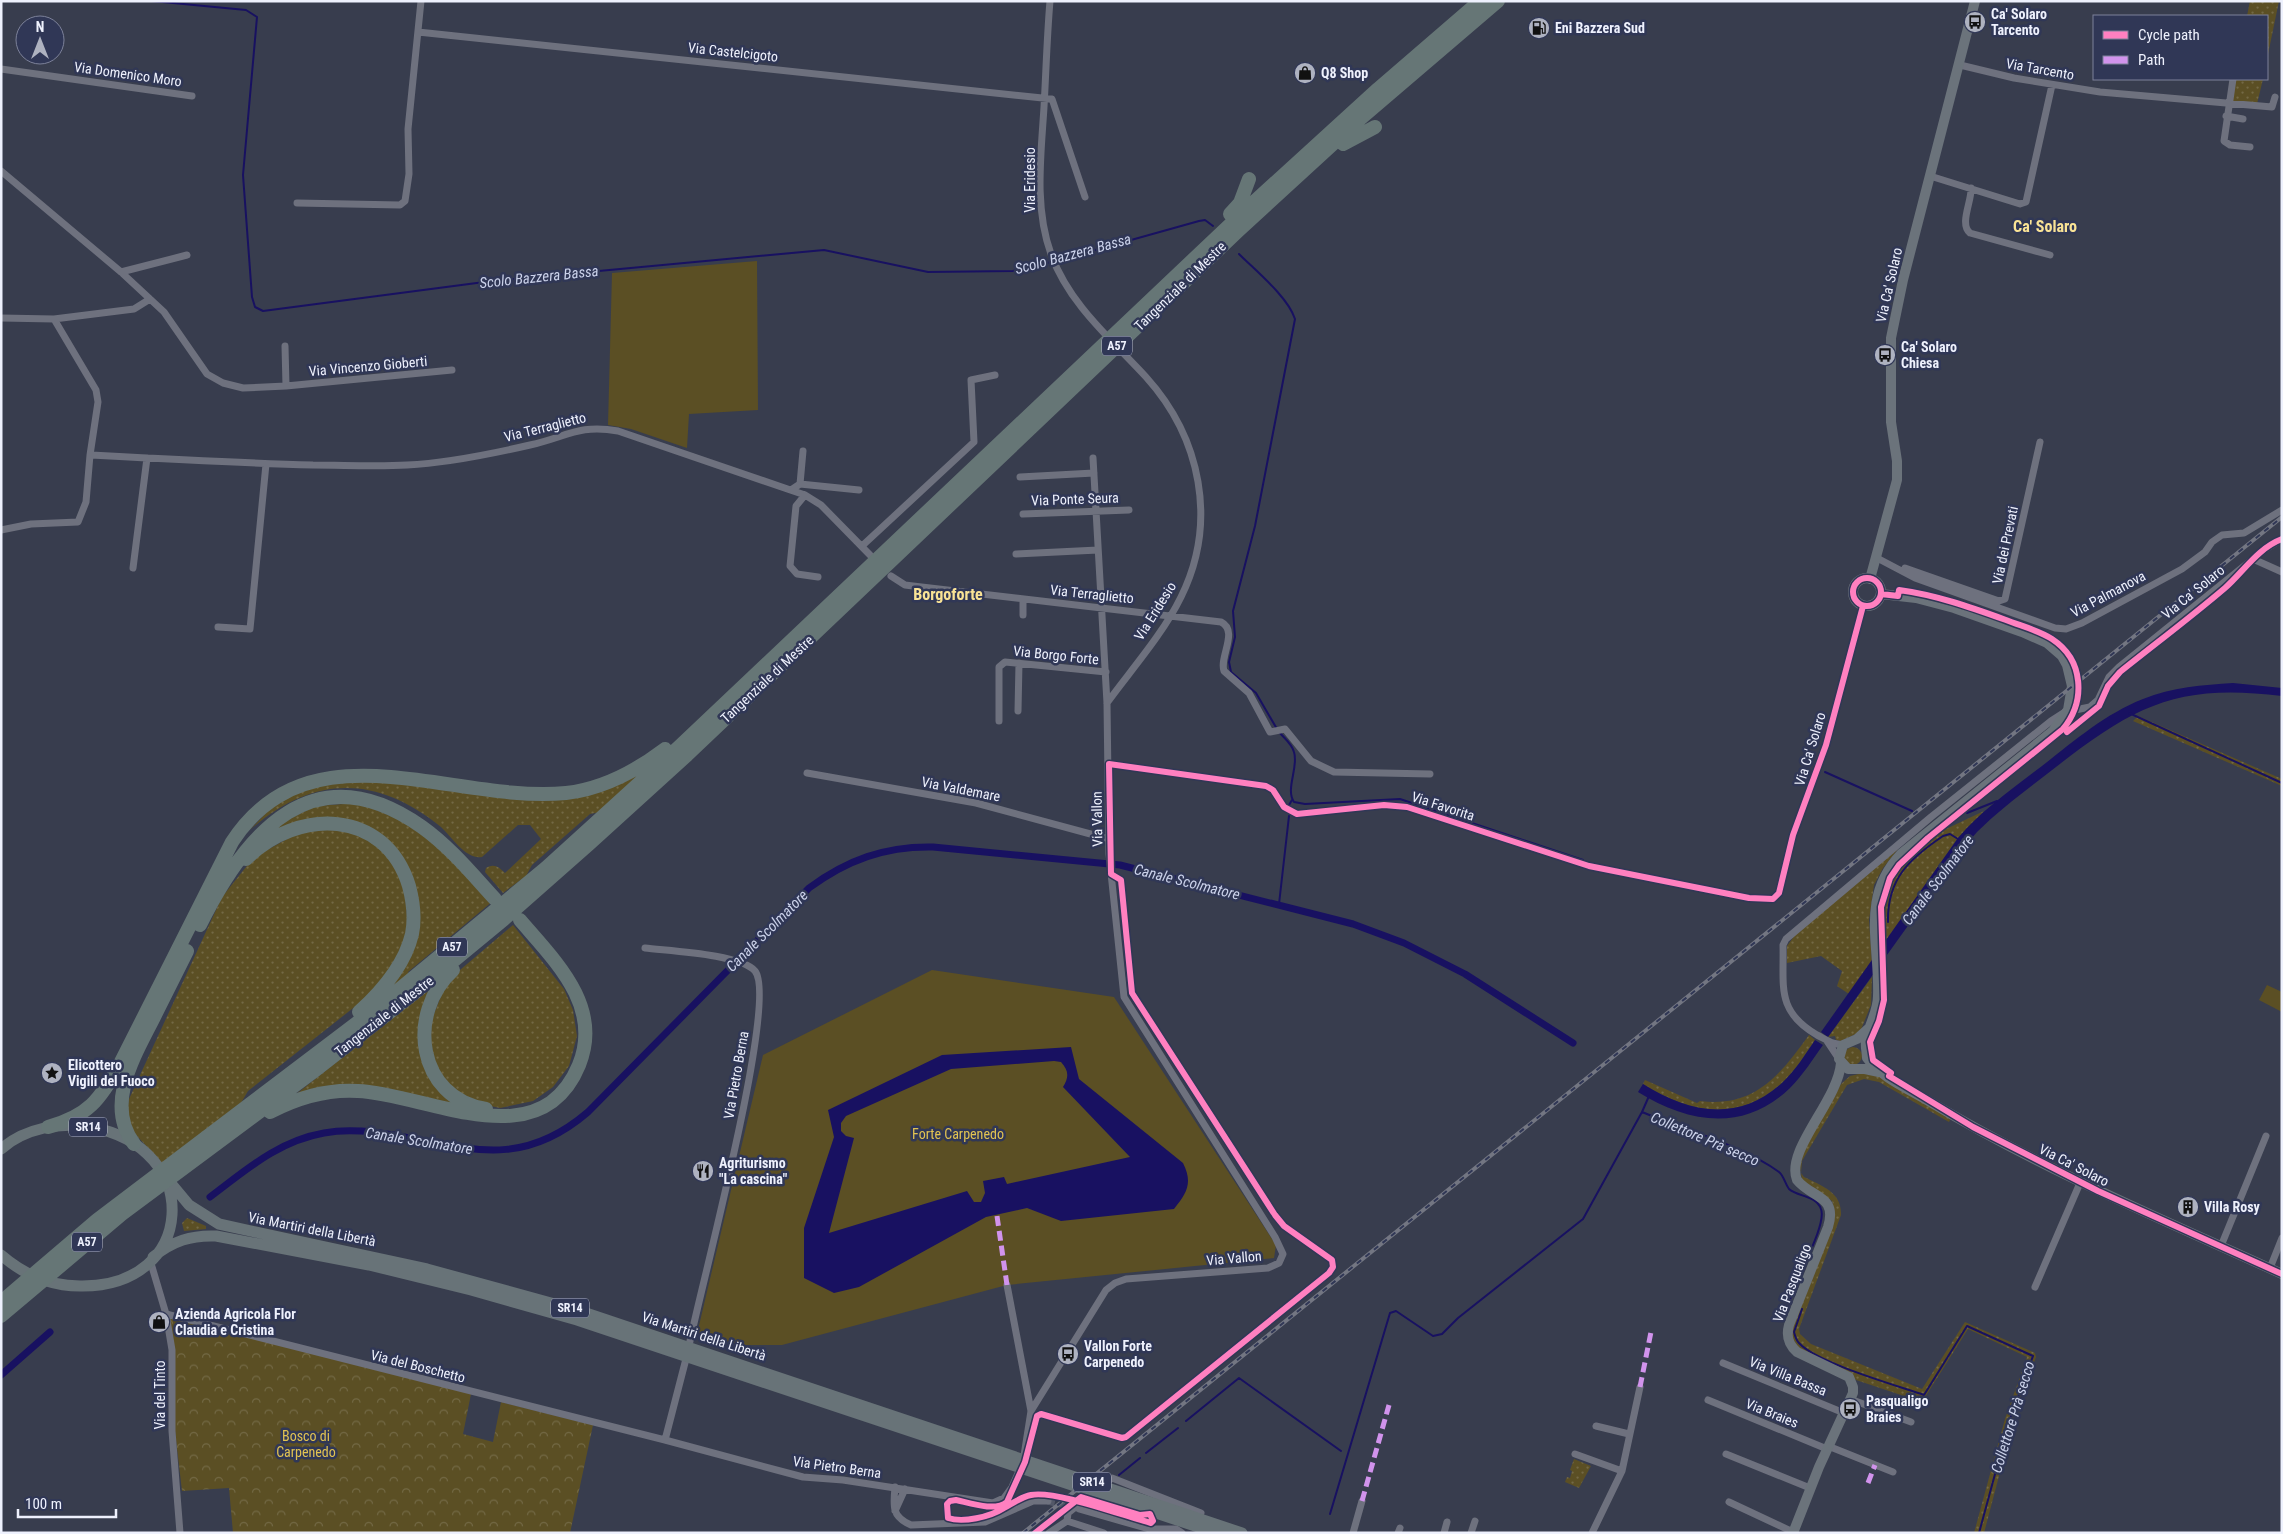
<svg xmlns="http://www.w3.org/2000/svg" width="2283" height="1534" viewBox="0 0 2283 1534" font-family="'Roboto Condensed',sans-serif">
<style>
.grass{fill:url(#grass-dots)}
.forest{fill:url(#forest-crowns)}
.park{fill:#5b4f24}
.water{fill:#181161;fill-rule:evenodd}
.lines{fill:none;stroke-linecap:round;stroke-linejoin:round}
.stream{stroke:#181161;stroke-width:2}
.canal{stroke:#181161;stroke-width:7}
.street-tunnel{stroke:#535868;stroke-width:7;stroke-dasharray:7 3.5;stroke-linecap:butt}
.street{stroke:#6e717e;stroke-width:7}
.secondary{stroke:#6b737b;stroke-width:10}
.primary{stroke:#687378;stroke-width:11}
.highway{stroke:#667676;stroke-width:14}
.rail-casing{stroke:#737682;stroke-width:4}
.rail{stroke:#303756;stroke-width:2;stroke-dasharray:5.5;stroke-linecap:butt}
.quiet{stroke:#d193ec;stroke-width:5;stroke-dasharray:10 5;stroke-linecap:butt}
.cycleway-casing{stroke:#303756;stroke-width:9}
.cycleway{stroke:#ff80c0;stroke-width:6}
.labels{text-anchor:middle;dominant-baseline:central;stroke-width:5;stroke-linejoin:round;paint-order:stroke}
.shield{fill:#303756;stroke:#b5b9cb;stroke-width:1}
.shield-label{font-size:12px;font-weight:bold;fill:#eef1fd}
.poi-label{font-size:14px;font-weight:bold;fill:#eef1fd;stroke:#303756;text-anchor:start}
.street-label{font-size:14px;fill:#eef1fd;stroke:#303756}
.park-label{font-size:14px;fill:#e2c351;stroke:#303756}
.water-label{font-size:15px;font-style:italic;fill:#cbd2ea;stroke:#303756}
.quarter-label{font-size:16px;font-weight:bold;fill:#f9e395;stroke:#303756}
</style>
<defs>
<pattern id="grass-dots" width="8" height="8" patternUnits="userSpaceOnUse" patternTransform="scale(1.25)"><rect width="8" height="8" fill="#5b4f24"/><path d="M2 2h.1M6 6h.1" fill="none" stroke="#736945" stroke-width="1.8" stroke-linecap="round"/></pattern>
<pattern id="forest-crowns" width="20" height="18" patternUnits="userSpaceOnUse" patternTransform="scale(1.25)"><rect width="20" height="18" fill="#5b4f24"/><path d="M2 6a3 3 0 1 1 6 0M12 15a3 3 0 1 1 6 0" fill="none" stroke="#736945"/></pattern>
</defs>
<rect width="100%" height="100%" fill="#383d4e"/>
<path class="grass" d="M2250,1H2279L2267,59V16H2247Z
M2235,79H2263L2256,108L2230,106Z
M2138,716L2282,779V786L2133,721Z
M635,773L639,776L600,812L590,814L532,865L526,876L503,893L485,872L486,868C494,863 499,867 505,873L541,839L530,825H518L482,857C466,860 452,837 441,827C376,774 312,775 250,830L280,798L345,779L539,796Z
M359,803L418,827L493,901L408,972L409,974L391,989L389,986L402,966L412,880L362,827L265,835L276,826L315,806Z
M1984,811L1958,838L1884,944L1885,900L1897,872L1911,857L1946,829Z
M313,825L367,835L403,874L409,936L376,990L248,1091L241,1103L162,1163C145,1140 122,1133 129,1099L222,897L254,857Z
M1899,848L1883,868L1874,885L1869,920L1872,962L1849,994L1837,986L1842,971L1821,956L1787,963V946L1795,935Z
M513,925L564,989L573,1010L577,1036L569,1066L553,1087L533,1101L500,1108L481,1104L451,1088L436,1067L428,1029L447,981Z
M550,960C572,982 588,1015 583,1046C580,1064 570,1083 556,1095C502,1140 424,1097 365,1090C347,1087 329,1089 312,1093C305,1095 297,1099 290,1099L430,988L433,991C420,1017 417,1041 429,1068C466,1150 596,1111 583,1023C579,999 565,979 550,960Z
M1872,977L1871,1005L1860,1032L1841,1041L1836,1040L1835,1036L1828,1037Z
M1809,1035L1815,1040C1805,1055 1795,1071 1782,1083C1738,1123 1689,1113 1643,1084L1645,1080L1697,1103L1700,1101C1755,1108 1780,1075 1809,1035Z
M1844 1056a9 9 0 1 1 18 0a9 9 0 1 1-18 0Z
M1863,1073L1881,1077L1951,1118L1949,1122L1879,1082L1864,1079L1847,1085L1802,1161L1801,1173L1804,1177C1822,1186 1842,1192 1841,1215L1799,1329L1800,1334L1811,1344L1922,1389L1965,1322L2035,1353L2036,1357L2014,1419L1984,1533H1974L2005,1419L2027,1357L1968,1329L1922,1402L1856,1380L1850,1373L1799,1349L1791,1336L1793,1325L1835,1214L1832,1201L1802,1180L1799,1159L1841,1084L1850,1076Z
M187,1218L206,1226V1229L184,1231L182,1223Z
M1574,1459L1591,1466L1579,1488L1565,1482L1567,1477L1570,1478L1572,1471L1570,1470Z"/>
<path class="forest" d="M170,1317L471,1394L463,1434L493,1442L501,1402L593,1425L570,1533H233L229,1488L182,1491L175,1431Z"/>
<path class="park" d="M757,261L758,410L689,414L687,448L631,429L608,425L612,273Z
M932,970L1114,997L1276,1245L1274,1258L1007,1285L782,1345H742L697,1334L763,1055Z
M2267,985L2282,992V1012L2259,1000Z"/>
<path class="water" d="M2233,683L2282,688V696C2179,683 2135,705 2056,767C2029,788 2001,808 1977,832C1957,854 1940,881 1923,905C1891,949 1860,993 1828,1037L1821,1032L1958,838C1982,810 2012,789 2042,766C2074,741 2105,714 2143,699C2172,687 2203,685 2233,683Z
M1815,1040L1823,1045C1813,1059 1803,1075 1790,1088C1744,1133 1688,1123 1638,1092L1643,1084C1689,1113 1738,1123 1782,1083C1795,1071 1805,1055 1815,1040Z
M1071,1047L1079,1079L1183,1163C1193,1183 1187,1193 1174,1209L1061,1221L1027,1208L986,1217L859,1287L834,1293L804,1278V1228L834,1137L828,1110L942,1055ZM1054,1061L1061,1062C1069,1071 1069,1077 1063,1087L1130,1157L1007,1184L1004,1177L983,1181L985,1193L981,1202H974L967,1191L829,1233L854,1138L846,1136L841,1131V1123L846,1116L951,1069Z"/>
<g class="lines">
<path class="stream" d="M152,1L246,10L257,17L243,175L252,297L255,307L263,311L492,281L824,250L928,272L1013,271L1051,262
M1239,254C1256,271 1288,297 1295,319L1255,526L1233,611L1235,637L1229,662L1231,672L1256,693L1277,729
M1056,261L1199,221L1205,220L1213,226
M2129,713L2282,783
M1280,733C1285,739 1292,744 1294,752C1299,767 1285,789 1294,802L1305,804L1400,799L1583,860
M1825,772L1912,811
M1289,805L1292,800
M1967,813L1997,801
M1279,904L1289,816
M1888,922C1887,879 1909,859 1943,836L1950,834L1958,839
M1649,1096L1642,1112C1683,1129 1744,1146 1779,1172C1784,1176 1785,1184 1789,1189C1798,1197 1816,1195 1821,1209C1826,1222 1806,1260 1800,1274
M1789,1302L1798,1279
M1802,1309L1794,1332C1795,1336 1796,1340 1799,1343C1817,1363 1895,1385 1924,1395L1967,1326L2033,1356L2010,1419L1979,1533
M1186,1421L1239,1378L1341,1451
M1146,1453L1178,1428
M1119,1475L1140,1458
M1330,1514L1390,1313L1396,1311L1433,1336L1442,1334L1458,1318L1583,1219L1642,1112"/>
<path class="canal" d="M210,1197C246,1170 278,1141 324,1133C350,1128 374,1132 399,1136C474,1150 524,1167 588,1112L809,888C847,860 885,846 933,847L1120,865L1353,924L1404,943L1465,974L1573,1043
M1,1375L50,1332"/>
<path class="street-tunnel" d="M1048,1501L1079,1509"/>
<path class="street" d="M1050,1C1047,36 1046,72 1044,107C1041,156 1034,207 1051,254C1069,304 1111,339 1146,377C1201,438 1218,522 1181,597C1163,634 1131,670 1107,703
M418,32L1052,99L1085,197
M1960,65L2014,78L2100,92L2272,107L2275,97
M1,69L192,96
M2233,79L2224,141L2230,145L2250,147
M2226,116L2243,119
M1,171L121,272L164,312L207,374L223,383L243,388L286,386L452,370
M1930,176L2020,204L2026,202L2052,85
M1971,188C1972,201 1959,224 1970,233L2050,255
M297,203L400,205L405,201L409,174L408,129L421,1
M121,272L187,255
M1,318L54,319L96,390L98,402L90,455
M54,319L134,309L150,299
M285,346L286,386
M1020,477L1094,473
M800,484L803,451
M791,490L800,484L859,490
M805,495L796,506L790,566L797,574L818,577
M1023,514L1129,510
M1,530L31,524L78,522L86,502L90,455C165,459 239,463 313,465C344,465 376,467 407,465C448,463 491,454 530,445C567,437 578,424 618,431L805,495L821,505L870,555
M862,546L974,442L971,380L995,375
M1016,554L1098,550
M1877,558L1915,578L2055,628L2066,629L2082,623L2182,569L2205,552L2212,542L2222,535L2244,533L2282,510
M2253,559L2282,572
M133,568L147,458
M1905,568L1999,601L2005,599L2040,442
M891,576L905,585L913,586L1221,622C1239,631 1219,657 1224,671L1249,693L1270,732L1285,729L1311,761L1334,772L1430,774
M1023,599V615
M218,627L250,629L266,464
M1018,711L1019,663
M999,721V667L1005,662L1106,672
M1109,764L1266,786L1273,790L1284,807L1297,814L1384,805L1407,807L1589,866L1749,898L1773,899L1779,893L1793,835L1826,745L1863,606
M807,773L976,803L1109,839
M645,948C668,951 740,954 755,971C779,1000 699,1293 689,1346
M1827,1041L1839,1059
M1846,1044C1834,1046 1827,1040 1817,1035C1776,1011 1784,987 1783,945L1786,939L1931,817L2051,721L2065,712L2090,707L2098,700L2109,677L2119,667L2264,550L2282,539
M2221,1246L2266,1136
M150,1260L166,1314L172,1350V1431L180,1533
M2270,1268L2282,1238
M2035,1287L2080,1183
M166,1314L665,1440
M687,1355L665,1440L803,1477L843,1480L993,1503L1004,1498L1012,1487L1023,1462L1031,1411L1007,1285
M1723,1363L1844,1413
M1850,1399L1911,1422
M1708,1400L1827,1449
M1031,1411L1106,1290L1115,1283L1126,1279L1268,1268L1279,1263L1283,1254L1275,1237L1124,997L1109,854L1107,703L1093,458
M1596,1426L1629,1434
M1828,1446L1893,1472
M1575,1454L1622,1471
M1726,1454L1810,1488
M895,1487C893,1507 892,1517 911,1525L985,1522L1033,1501H1048
M1729,1502L1793,1532
M1079,1509L1149,1529H1176L1182,1533
M895,1511L905,1489
M1067,1521L1068,1513L1112,1478L1201,1513
M1049,1533L1067,1521L1104,1533
M1353,1533L1362,1501
M1398,1533L1400,1528
M1444,1533L1447,1522
M1471,1533L1475,1521
M1592,1533L1622,1471L1640,1387"/>
<path class="secondary" d="M1853 592a14 14 0 1 1 28 0a14 14 0 1 1-28 0Z
M1870,579L1897,480V461L1891,422V338L1903,280L1975,1
M1881,594L1916,598L1954,608L2022,632L2047,643L2062,656L2067,665L2072,686L2068,710L2053,731L1901,854C1860,897 1880,944 1878,996C1878,1012 1869,1024 1866,1040C1865,1047 1867,1052 1867,1058C1881,1078 1911,1090 1932,1103C2044,1170 2164,1220 2282,1274
M1868,1029L1857,1039L1843,1045L1839,1059L1848,1069H1865L1879,1072
M1793,1533L1819,1467L1853,1393V1387L1849,1377L1797,1352C1788,1344 1786,1336 1789,1325L1828,1227C1838,1195 1811,1198 1797,1180C1785,1150 1838,1101 1841,1063"/>
<path class="primary" d="M1,1149C25,1128 60,1122 90,1127C205,1147 197,1288 80,1286C50,1286 23,1274 1,1255
M164,1175L189,1205L219,1224L427,1269L580,1311L1242,1533
M153,1257C173,1241 191,1235 216,1236L369,1265L471,1290L577,1320L1216,1533"/>
<path class="highway" d="M1343,144L1375,127
M1230,214L1240,203L1249,179
M246,859C297,808 385,808 409,886C413,901 415,919 412,934C405,964 381,992 359,1012
M200,925C246,832 314,751 422,827C450,847 472,874 495,899
M453,970C406,1013 417,1098 486,1109
M270,1112C297,1098 327,1089 358,1091C427,1094 540,1160 579,1065C603,1006 555,961 520,920
M48,1127C88,1116 100,1100 120,1064L232,842C310,722 453,804 566,793C603,789 636,771 665,749
M134,1144C104,1104 135,1055 154,1017C165,995 176,973 187,951
M1,1302L97,1220L378,1007L546,868L679,747L1255,201L1378,89L1480,1
M1,1316L122,1214L313,1072L418,990L504,919L589,844L687,755L1238,231L1360,119L1498,1"/>
<g class="rail-casing">
<path id="rail" d="M1023,1533L2282,517"/>
</g>
<use href="#rail" class="rail"/>
<path class="quiet" d="M997,1216L1007,1285
M1640,1387L1651,1332
M1868,1483L1875,1465
M1362,1501L1389,1405"/>
<g class="cycleway-casing">
<path id="cycleway" d="M1853 592a14 14 0 1 1 28 0a14 14 0 1 1-28 0Z
M1881,594L1898,596L1899,590C1936,595 1970,607 2006,620C2021,626 2038,630 2052,639C2084,660 2086,701 2063,729L1928,838L1899,865L1890,878L1881,907L1884,1000L1879,1021L1870,1042L1873,1060L1891,1073L1889,1076L1973,1127L2098,1191L2282,1274
M2067,732L2099,706L2108,686L2120,672C2155,644 2191,617 2225,588C2243,572 2258,548 2282,539
M1035,1533L1081,1497L1140,1515L1150,1514L1153,1521L1151,1523C1124,1516 1055,1490 1031,1495C1021,1497 1013,1503 1004,1508C990,1517 963,1523 948,1518L947,1504L950,1501L956,1500C970,1503 995,1512 1007,1502L1025,1462L1037,1416L1041,1414L1122,1438L1126,1437L1329,1273L1333,1267L1332,1260L1284,1226L1275,1215L1132,993L1121,880L1111,874L1109,764L1266,786L1273,790L1284,807L1297,814L1384,805L1407,807L1589,866L1749,898L1773,899L1779,893L1793,835L1826,745L1863,606"/>
</g>
<use href="#cycleway" class="cycleway"/>
</g>
<defs>
<g id="bus-disc" transform="scale(1.125)"><circle r="9.5" fill="#aeb2c0" stroke="#303756"/><path d="M-5-6H5V4H4V6H2V4H-2V6H-4V4H-5ZM-3.5-4V0h7V-4ZM-3.5 1.2v1.5H-2V1.2ZM2 1.2v1.5H3.5V1.2Z" fill="#111"/></g>
<g id="fuel-disc" transform="scale(1.125)"><circle r="9.5" fill="#aeb2c0" stroke="#303756"/><path d="M-5.5-6h7V0h2V4h1.3V-2.5L3-4.5l.8-.8L6-3V5H2.5V1h-1V6h-7ZM-4.2-4.7v3.2H.2V-4.7Z" fill="#111"/></g>
<g id="shop-disc" transform="scale(1.125)"><circle r="9.5" fill="#aeb2c0" stroke="#303756"/><path d="M-5-2.5h2.3a2.7 3.5 0 0 1 5.4 0H5L5.5 6h-11ZM-1.5-2.5h3a1.5 2.3 0 0 0-3 0Z" fill="#111"/></g>
<g id="sight-disc" transform="scale(1.125)"><circle r="9.5" fill="#aeb2c0" stroke="#303756"/><path d="M0-6L1.8-2.2L6-1.7L2.9 1.2L3.7 5.4L0 3.3L-3.7 5.4L-2.9 1.2L-6-1.7L-1.8-2.2Z" fill="#111"/></g>
<g id="restaurant-disc" transform="scale(1.125)"><circle r="9.5" fill="#aeb2c0" stroke="#303756"/><path d="M-5-6h1v4h1v-4h1v4h1v-4h1v5L-1.5 .5V6h-2V.5L-5-1ZM5-6V6H3V1.5H1.5Q1.5-4 5-6Z" fill="#111"/></g>
<g id="building-disc" transform="scale(1.125)"><circle r="9.5" fill="#aeb2c0" stroke="#303756"/><path d="M-4-6H4V6H1V3H-1V6H-4ZM-2.5-4.3h1.7v1.8h-1.7ZM.8-4.3h1.7v1.8H.8ZM-2.5-1h1.7V.8h-1.7ZM.8-1h1.7V.8H.8Z" fill="#111"/></g>
</defs>
<g fill-rule="evenodd">
<use href="#bus-disc" x="1975" y="22"/>
<use href="#fuel-disc" x="1539" y="28"/>
<use href="#shop-disc" x="1305" y="73"/>
<use href="#bus-disc" x="1885" y="355"/>
<use href="#sight-disc" x="52" y="1073"/>
<use href="#restaurant-disc" x="703" y="1171"/>
<use href="#building-disc" x="2188" y="1207"/>
<use href="#shop-disc" x="159" y="1322"/>
<use href="#bus-disc" x="1068" y="1354"/>
<use href="#bus-disc" x="1850" y="1409"/>
</g>
<g class="labels">
<g class="shield">
<rect x="1102" y="336.5" width="30" height="19" rx="4"/>
<rect x="437" y="937.5" width="30" height="19" rx="4"/>
<rect x="69" y="1117.5" width="38" height="19" rx="4"/>
<rect x="72" y="1232.5" width="30" height="19" rx="4"/>
<rect x="551" y="1298.5" width="38" height="19" rx="4"/>
<rect x="1073" y="1472.5" width="38" height="19" rx="4"/>
</g>
<g class="shield-label">
<text x="1117" y="346">A57</text>
<text x="452" y="947">A57</text>
<text x="88" y="1127">SR14</text>
<text x="87" y="1242">A57</text>
<text x="570" y="1308">SR14</text>
<text x="1092" y="1482">SR14</text>
</g>
<g class="poi-label">
<text x="1991" y="14">Ca' Solaro<tspan x="1991" dy="16">Tarcento</tspan></text>
<text x="1555" y="28">Eni Bazzera Sud</text>
<text x="1321" y="73">Q8 Shop</text>
<text x="1901" y="347">Ca' Solaro<tspan x="1901" dy="16">Chiesa</tspan></text>
<text x="68" y="1065">Elicottero<tspan x="68" dy="16">Vigili del Fuoco</tspan></text>
<text x="719" y="1163">Agriturismo<tspan x="719" dy="16">"La cascina"</tspan></text>
<text x="2204" y="1207">Villa Rosy</text>
<text x="175" y="1314">Azienda Agricola Flor<tspan x="175" dy="16">Claudia e Cristina</tspan></text>
<text x="1084" y="1346">Vallon Forte<tspan x="1084" dy="16">Carpenedo</tspan></text>
<text x="1866" y="1401">Pasqualigo<tspan x="1866" dy="16">Braies</tspan></text>
</g>
<g class="street-label">
<text transform="translate(733 52) rotate(6)">Via Castelcigoto</text>
<text transform="translate(2040 69) rotate(10)">Via Tarcento</text>
<text transform="translate(128 74) rotate(8)">Via Domenico Moro</text>
<text transform="translate(1030 180) rotate(-90)">Via Eridesio</text>
<text transform="translate(1889 285) rotate(-77)">Via Ca' Solaro</text>
<text transform="translate(1180 286) rotate(-44)">Tangenziale di Mestre</text>
<text transform="translate(368 366) rotate(-5)">Via Vincenzo Gioberti</text>
<text transform="translate(545 427) rotate(-14)">Via Terraglietto</text>
<text transform="translate(1075 499) rotate(-2)">Via Ponte Seura</text>
<text transform="translate(2005 545) rotate(-78)">Via dei Prevati</text>
<text transform="translate(2193 592) rotate(-39)">Via Ca' Solaro</text>
<text transform="translate(1092 594) rotate(6)">Via Terraglietto</text>
<text transform="translate(2108 594) rotate(-28)">Via Palmanova</text>
<text transform="translate(1155 611) rotate(-58)">Via Eridesio</text>
<text transform="translate(1056 655) rotate(6)">Via Borgo Forte</text>
<text transform="translate(767 679) rotate(-43)">Tangenziale di Mestre</text>
<text transform="translate(1810 749) rotate(-73)">Via Ca' Solaro</text>
<text transform="translate(961 789) rotate(11)">Via Valdemare</text>
<text transform="translate(1443 806) rotate(18)">Via Favorita</text>
<text transform="translate(1097 819) rotate(-91)">Via Vallon</text>
<text transform="translate(384 1016) rotate(-38)">Tangenziale di Mestre</text>
<text transform="translate(736 1075) rotate(-80)">Via Pietro Berna</text>
<text transform="translate(2074 1165) rotate(27)">Via Ca' Solaro</text>
<text transform="translate(312 1229) rotate(11)">Via Martiri della Libertà</text>
<text transform="translate(1234 1258) rotate(-5)">Via Vallon</text>
<text transform="translate(1792 1283) rotate(-69)">Via Pasqualigo</text>
<text transform="translate(704 1336) rotate(18)">Via Martiri della Libertà</text>
<text transform="translate(418 1366) rotate(14)">Via del Boschetto</text>
<text transform="translate(1788 1376) rotate(22)">Via Villa Bassa</text>
<text transform="translate(160 1395) rotate(-90)">Via del Tinto</text>
<text transform="translate(1772 1413) rotate(22)">Via Braies</text>
<text transform="translate(837 1467) rotate(8)">Via Pietro Berna</text>
</g>
<g class="park-label">
<text x="958" y="1134">Forte Carpenedo</text>
<text x="306" y="1436">Bosco di<tspan x="306" dy="16">Carpenedo</tspan></text>
</g>
<g class="water-label">
<text transform="translate(1073 254) rotate(-15)">Scolo Bazzera Bassa</text>
<text transform="translate(539 277) rotate(-6)">Scolo Bazzera Bassa</text>
<text transform="translate(1938 880) rotate(-53)">Canale Scolmatore</text>
<text transform="translate(1187 882) rotate(14)">Canale Scolmatore</text>
<text transform="translate(767 931) rotate(-45)">Canale Scolmatore</text>
<text transform="translate(1705 1139) rotate(23)">Collettore Prà secco</text>
<text transform="translate(419 1141) rotate(9)">Canale Scolmatore</text>
<text transform="translate(2013 1417) rotate(-73)">Collettore Prà secco</text>
</g>
<g class="quarter-label">
<text x="2045" y="226">Ca' Solaro</text>
<text x="948" y="594">Borgoforte</text>
</g>
</g>
<rect width="2283" height="1534" fill="none" stroke="#eef1fd" stroke-width="5"/>
<rect x="2093" y="15" width="175" height="65" fill="#303756" stroke="#7c8199"/>
<rect x="2103" y="31" width="25" height="8" fill="#ff80c0" stroke="#7c8199"/>
<text x="2138" y="40" font-size="15" fill="#eef1fd">Cycle path</text>
<rect x="2103" y="56" width="25" height="8" fill="#d193ec" stroke="#7c8199"/>
<text x="2138" y="65" font-size="15" fill="#eef1fd">Path</text>
<g transform="translate(40 40)"><circle r="24" fill="#303756" stroke="#7c8199"/>
<path d="M0-4L9 19L0 12L-9 19Z" fill="#aeb2c0"/>
<text y="-8" font-size="14" font-weight="bold" text-anchor="middle" fill="#eef1fd">N</text>
</g>
<path d="M18 1509v8h98v-8" fill="none" stroke="#eef1fd" stroke-width="2.5"/>
<text x="25" y="1509" font-size="15" fill="#eef1fd" stroke="#303756" stroke-width="4" paint-order="stroke">100 m</text>
</svg>
